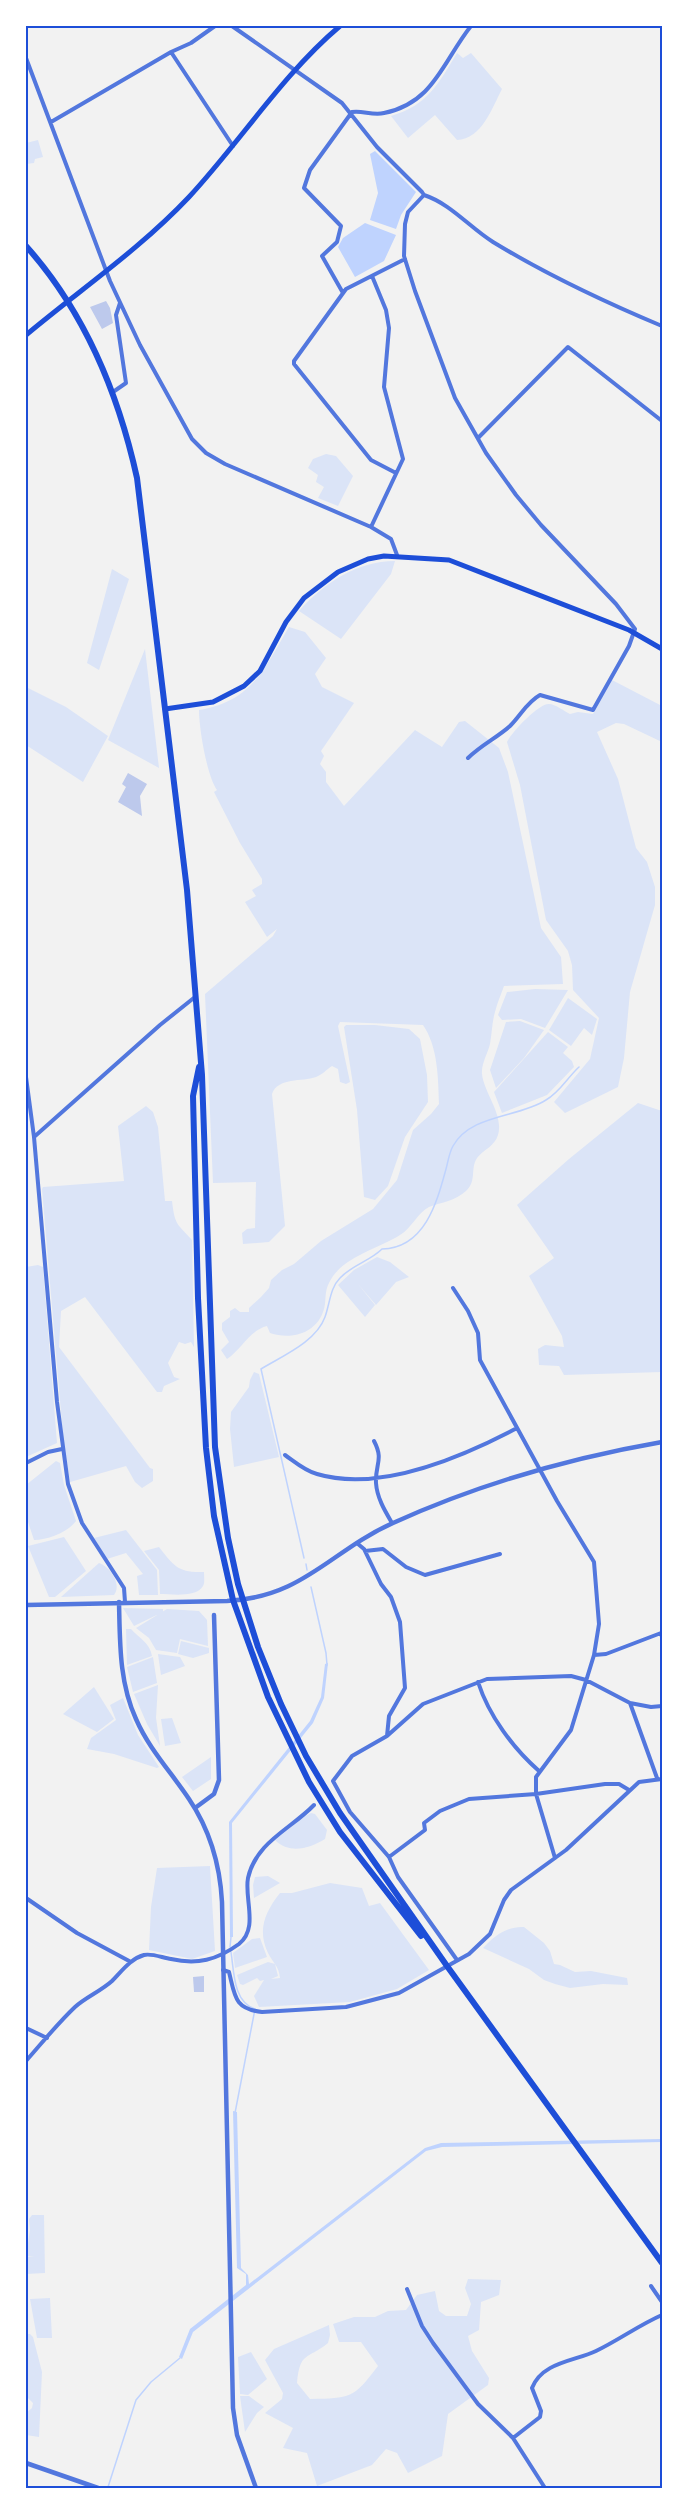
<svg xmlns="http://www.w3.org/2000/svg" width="688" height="2514" viewBox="0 0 688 2514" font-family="Arial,sans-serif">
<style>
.green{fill:#dbe4f7}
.water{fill:#bfd3fe}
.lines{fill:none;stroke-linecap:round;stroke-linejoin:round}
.stream{stroke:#bfd3fe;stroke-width:1.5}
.building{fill:#bdc9ec}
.minor{stroke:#5277de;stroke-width:4}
.tertiary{stroke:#5277de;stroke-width:4.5}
.secondary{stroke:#1d4ed8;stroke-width:5}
.trunk{stroke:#1d4ed8;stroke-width:6}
.neatline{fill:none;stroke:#1d4ed8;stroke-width:2}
</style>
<rect width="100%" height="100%" fill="#f2f2f2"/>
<path class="green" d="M457,53L463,58L471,53L502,89C492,108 482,139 457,140L435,115L408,138L391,116C428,105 438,84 457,53Z
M38,140L43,157L35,159L34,163L26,164V143Z
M326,454L336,456L353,476L338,506L318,498L324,487L316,482L318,475L308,468L313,459Z
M395,561L391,574L341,639L299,611C324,583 357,561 395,561Z
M112,569L129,579L99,670L87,663Z
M289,627L305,632L326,658L315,674L322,687L354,703L321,751L324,756L320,764L326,772V782L344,806L415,730L442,747L459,722L465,721L499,748L508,772L541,928L561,957L563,984L504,986C501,995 497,1003 495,1012C492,1022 492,1033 490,1044C488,1053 481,1064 482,1074C484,1093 504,1115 498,1135C495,1146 483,1150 477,1158C470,1168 477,1181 466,1191C455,1201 442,1202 429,1207C418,1212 411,1229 400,1235C378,1249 341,1257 329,1283C325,1291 326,1296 325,1304C321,1332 293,1341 270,1333L267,1326C250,1330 241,1350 227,1359L221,1350L229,1342L222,1330V1323L230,1317V1311L235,1308L240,1312H249V1308L261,1297L269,1288L271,1280L282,1270L294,1264L321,1241L373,1209L397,1180L413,1130L431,1114L439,1104C438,1077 438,1047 423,1025L340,1022L338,1026L350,1082L346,1084L340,1082L338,1069L332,1066C327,1069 322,1075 316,1077C302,1082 278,1077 272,1094L285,1226L269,1242L243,1244L242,1233L247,1229L255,1228L256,1182L213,1183L205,994L273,936L277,929L267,937L245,902L256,896L252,890L262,884V879L240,843L214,792L217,790C207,776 199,729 199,710C252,701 264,669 289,627Z
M145,649L159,768L108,740Z
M612,680L662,706V742L624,724L616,723L597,732L618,779L636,848L647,862L655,887V905L630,992L624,1058L618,1087L565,1113L554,1102L590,1059L599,1018L573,990L572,965L568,951L546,920L520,785L507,742C511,733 539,703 549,704C555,704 564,711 570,714L578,712L593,714Z
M26,687L66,707L108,736L83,782L26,745Z
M535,989L568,990L545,1028L521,1019L502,1020L498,1015L507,992Z
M568,998L597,1019L592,1035L584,1028L571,1046L549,1030Z
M520,1021L544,1030L524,1058L496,1088L490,1070L506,1022Z
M346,1025H375L409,1029L420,1039L427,1075L428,1102L405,1137L388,1186L375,1200L364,1197L357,1110L344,1027Z
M548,1032L568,1047L563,1053L572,1061L574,1067L547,1095L502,1113L494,1092Z
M638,1103L662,1111V1372L564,1375L559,1366L539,1365L538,1349L545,1345L564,1347L562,1336L529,1276L554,1258L517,1205L569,1159Z
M146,1106L153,1112L158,1127L165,1201H172C175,1226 177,1223 192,1240L194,1347L191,1342L185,1344L179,1342L168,1363L174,1377L180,1379L164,1386L162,1392H157L85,1297L61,1311L59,1347L150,1468L153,1469V1481L142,1488L135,1482L126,1466L70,1482L63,1436L42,1189L43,1187L124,1181L118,1126Z
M377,1257L390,1262L409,1277L396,1282L376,1305L358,1284L375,1305L365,1317L338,1285L354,1270Z
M38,1265L43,1267L57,1443L26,1457V1267Z
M254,1372L259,1374L279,1457L234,1467L230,1429L231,1412L249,1387L250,1380Z
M56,1461L60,1463L64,1485L76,1521C68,1532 48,1540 34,1540L26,1516V1485Z
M126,1530L157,1570L158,1595H139L137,1576L143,1574L126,1553L107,1559L94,1538Z
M64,1537L86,1571L55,1597H49L28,1546Z
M159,1547C174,1566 178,1573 204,1572C204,1576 205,1583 203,1586C196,1598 171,1594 160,1594L159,1570L144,1551Z
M99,1563C111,1567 122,1585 114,1595L61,1597Z
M123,1608L163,1609V1612L134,1626Z
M167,1609L199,1611L207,1620L208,1646L180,1639L177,1653L156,1650L149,1638L136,1628Z
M126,1629H131C139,1638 150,1643 152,1656L127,1665Z
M181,1641L209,1648V1653L193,1658L178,1654Z
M158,1654L180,1657L185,1666L161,1675Z
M153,1657L157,1683L133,1692L127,1667Z
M158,1685L156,1718L160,1746L147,1724L134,1694Z
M94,1687L114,1719L97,1732L63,1714Z
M123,1698L138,1735L159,1767L157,1768L114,1754L87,1749L91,1738L116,1720L110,1705Z
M172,1718L181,1743L165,1746L161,1719Z
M211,1757V1779L193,1791L182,1777Z
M311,1813L315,1814L327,1830L325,1839C309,1849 289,1854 275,1840L285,1827Z
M210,1866L215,1951L192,1959L149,1950L151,1907L157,1868Z
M268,1876L280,1883L254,1898L253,1885L255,1877Z
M330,1883L362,1888L369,1906L380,1903L429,1970L397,1989L350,2002L259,2007L254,1996L264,1980L260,1981L257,1978L243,1985L240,1984L237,1975L268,1962L275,1964L278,1976L271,1979L280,1978C279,1966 273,1963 268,1953C257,1930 265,1912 280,1893H292Z
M524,1927L544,1943L550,1951L554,1964L560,1965L575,1972L591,1971L627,1978L628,1985L603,1984L570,1988L555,1984L544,1980L529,1969L483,1948C494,1936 507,1926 524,1927Z
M260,1938L267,1957L235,1968L233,1953L252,1939Z
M32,2215H44L45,2273L26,2274V2257H34L26,2256L30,2230L29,2219Z
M468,2279L501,2280L499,2295L481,2302L479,2330L468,2336L472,2351L489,2378L488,2385L448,2414L442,2456L408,2473L397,2453L386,2449L372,2465L317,2486L307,2453L283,2448L293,2428L265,2413L282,2399L283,2393L265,2360L274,2349L329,2325L330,2335L328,2343C307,2360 300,2351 297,2383L310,2399C351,2398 353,2399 378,2366L361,2342H339L333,2324L354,2317H375L388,2311L406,2310L417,2295L435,2291L439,2311L446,2316H467L471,2304L465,2288Z
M50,2298L52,2338H37L30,2299Z
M26,2334H30L33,2337L42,2372L39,2437L26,2435V2413L32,2408L33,2403L26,2396Z
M251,2352L267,2379L248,2395L240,2394L238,2357Z
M240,2396H249L264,2407L257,2413L245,2432Z"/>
<path class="water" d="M375,151L416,192L401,215L396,229L370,220L378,193L370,154Z
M365,223L396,235L384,261L355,277L338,247L343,238Z
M328,1663L324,1698L313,1723L232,1823L233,1937H230L229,1822L310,1721L321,1697L325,1664Z
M233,2111L237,2112L241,2268L248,2275L249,2284L425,2148L441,2143L662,2139V2142L442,2147L426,2151L193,2332L182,2359L179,2357L190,2329L246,2285V2274L237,2268Z"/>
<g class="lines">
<path class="stream" d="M304,1558L261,1369C282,1356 316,1342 325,1317C330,1303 330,1288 340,1278C352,1265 370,1261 382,1249C425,1248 437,1202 446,1169C448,1162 449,1153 453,1146C471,1114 518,1118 546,1100C560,1092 567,1078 579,1067
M306,1564L307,1570
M311,1587L326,1653L327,1665
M230,1947L231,1937
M231,1952C234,1971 233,2002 255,2009L235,2113
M108,2487L136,2400L151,2382L180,2358"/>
</g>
<path class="building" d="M106,301L110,308L113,323L102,329L90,307Z
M128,773L147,784L140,796L142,816L118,802L126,787L122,784Z
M204,1976V1992H194L193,1977Z"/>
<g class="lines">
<path class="minor" d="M232,26L342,103L377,147L422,192L424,195L408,212L405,224L404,256L415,291L455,398L486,453L516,495L541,525L616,604L635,629L629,646L593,710L540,695C527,702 521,715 510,726C498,737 481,745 468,758
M171,52L233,146
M26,58L110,281L140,345L192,439L206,453L225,464L371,527L391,539L397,555
M662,69V94
M51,122L171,52L191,43L215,26
M424,195C451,204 469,227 493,242C544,273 607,303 662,326
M343,293L322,256L337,242L341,226L304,188L310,170L352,112C362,110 373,116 384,113C434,103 443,61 471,26
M113,392L126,383L116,315L120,303
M478,438L568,347L662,421
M396,473L371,460L294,364V361L346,289L405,259
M371,527L403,459L384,387L389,328L386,310L372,276
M26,1077L34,1137
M453,1288L468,1311L478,1333L480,1360L557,1501L594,1562L599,1624L594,1655L571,1730L536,1777V1794L555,1858
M374,1441C384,1460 375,1464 376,1483C377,1498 385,1511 392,1523
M285,1455C295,1462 305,1471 317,1474C380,1493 462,1457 517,1428
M26,1463L48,1452L62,1449
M358,1544L364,1549L381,1584L391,1597L400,1622L405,1688L389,1716L387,1736
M365,1551L383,1549L406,1567L425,1575L500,1554
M125,1602L124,1588L82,1523L68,1484L57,1402L34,1137L160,1025L195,997
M594,1655L606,1654L661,1633L662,1637
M478,1682C489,1716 513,1748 539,1771
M630,1703L657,1778
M389,1857L425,1830L424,1823L440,1811L469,1799L536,1794L605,1784H619L629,1790
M26,1898L77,1933L131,1962
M457,1960L398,1877L389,1857L350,1812L333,1781L352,1756L387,1736L423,1704L487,1679L571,1676L586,1680L630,1703L651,1707L662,1706
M223,1970L229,1972C235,1996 234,2009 262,2012L346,2007L399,1993L469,1954L490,1934L504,1900L511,1890L566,1850L639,1782L662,1779
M26,2028L47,2038
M26,2061C42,2043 57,2024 75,2007C86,1997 101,1991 112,1981C122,1971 130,1959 144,1955C152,1953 163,1958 171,1959C197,1965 217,1960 239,1944C259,1928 244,1899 248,1878C256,1842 291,1829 314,1805
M651,2286L662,2302
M407,2289L422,2326L433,2343L478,2404L513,2438L545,2488
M513,2438L540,2417L541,2411L532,2388C542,2362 575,2361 596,2351C619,2340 639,2325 662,2315"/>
<path class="tertiary" d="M119,1602C120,1642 119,1682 136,1719C149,1749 171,1772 189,1799C210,1830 220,1865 222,1902L233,2408L237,2435L256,2488
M26,1605L227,1601C304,1597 330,1551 393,1523C479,1484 570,1458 662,1442
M195,1808L214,1794L219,1780L214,1615
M26,2463L98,2488"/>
<path class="secondary" d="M26,335C81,289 140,249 189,197C241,141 282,75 340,26
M165,709L213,702L244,686L260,671L286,622L304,598L338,572L368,559L384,556L449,560L629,630L662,649"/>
<path class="trunk" d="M26,246C85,312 118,392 137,478L187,890L202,1075L215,1447L228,1538L238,1584L258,1647L281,1704L306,1756L340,1813L447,1966L662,2263
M199,1067L193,1096L198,1298L206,1448L214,1516L233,1600L268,1697L309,1782L340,1832L421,1936"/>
</g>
<rect width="688" height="2514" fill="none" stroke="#ffffff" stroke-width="54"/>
<rect x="27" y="27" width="634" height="2460" class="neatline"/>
</svg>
